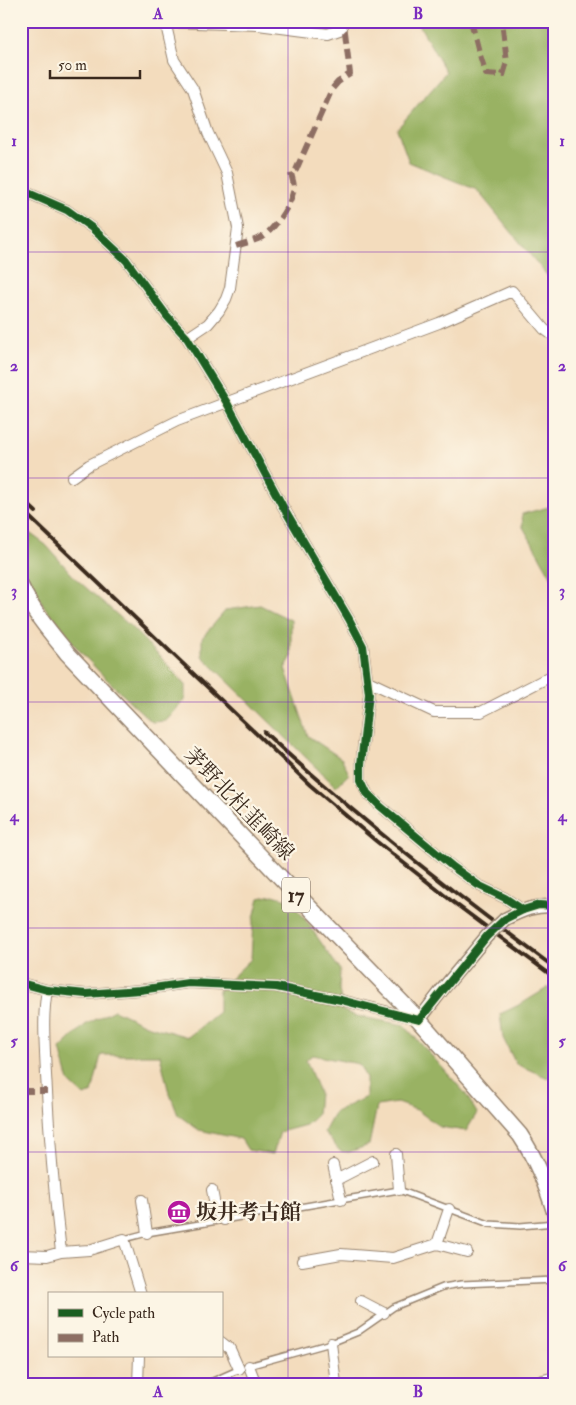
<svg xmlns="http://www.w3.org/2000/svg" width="576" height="1405" viewBox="0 0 576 1405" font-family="'IM FELL Double Pica','Noto Serif JP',serif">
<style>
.forest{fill:#99b263;stroke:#6a6e40}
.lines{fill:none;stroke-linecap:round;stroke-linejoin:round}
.service-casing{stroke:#97836e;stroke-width:8}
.minor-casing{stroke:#97836e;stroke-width:12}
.tertiary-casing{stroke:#97836e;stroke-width:15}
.primary-casing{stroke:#97836e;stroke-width:18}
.service{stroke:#fff;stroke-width:5}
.minor{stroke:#fff;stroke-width:10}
.tertiary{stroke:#fff;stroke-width:12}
.primary{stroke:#fff;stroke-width:15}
.rail{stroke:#3b2a1e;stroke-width:4}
.tertiary-bridge-casing{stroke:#97836e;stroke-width:15;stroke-linecap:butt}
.tertiary-bridge{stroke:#fff;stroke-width:12}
.quiet{stroke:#8d6e63;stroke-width:6;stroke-dasharray:12 6;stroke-linecap:butt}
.cycleway-casing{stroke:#fcf5e5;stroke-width:11}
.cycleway{stroke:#1b5e20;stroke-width:8}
.grid{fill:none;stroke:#7b2cbf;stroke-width:1;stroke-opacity:0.55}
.labels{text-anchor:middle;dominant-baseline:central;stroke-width:4.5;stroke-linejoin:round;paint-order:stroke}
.shield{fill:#fcf5e5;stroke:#75675a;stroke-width:1}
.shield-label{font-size:20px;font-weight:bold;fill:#3b2a1e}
.street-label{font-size:21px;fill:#3b2a1e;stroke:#fcf5e5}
.poi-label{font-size:21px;font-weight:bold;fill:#3b2a1e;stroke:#fcf5e5;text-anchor:start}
.neatline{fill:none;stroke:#7b2cbf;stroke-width:2}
.grid-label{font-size:16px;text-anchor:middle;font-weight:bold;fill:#7b2cbf}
</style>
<rect width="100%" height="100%" fill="#fcf5e5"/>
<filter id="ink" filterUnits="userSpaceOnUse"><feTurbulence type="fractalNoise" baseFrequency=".02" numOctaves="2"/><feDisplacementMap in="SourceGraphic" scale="10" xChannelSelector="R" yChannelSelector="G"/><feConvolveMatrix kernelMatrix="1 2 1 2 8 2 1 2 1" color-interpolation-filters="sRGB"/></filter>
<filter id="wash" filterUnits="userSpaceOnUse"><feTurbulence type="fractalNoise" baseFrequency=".0096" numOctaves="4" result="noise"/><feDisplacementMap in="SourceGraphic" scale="20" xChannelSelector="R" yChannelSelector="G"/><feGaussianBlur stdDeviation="1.12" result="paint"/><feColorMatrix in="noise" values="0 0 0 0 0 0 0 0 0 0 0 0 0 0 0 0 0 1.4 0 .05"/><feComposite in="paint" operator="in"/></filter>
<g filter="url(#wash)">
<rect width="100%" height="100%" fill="#f3dcbd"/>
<path class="forest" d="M417,21H555V285L477,190L409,162L397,129L446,72Z
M549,507L555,515V583L523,527L522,514Z
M24,529L46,545L75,578L129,625L166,663L185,685V699L166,721L152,722C113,686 21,603 21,547C21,540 21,535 24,529Z
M260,605L291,620V658L285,668L308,736L342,759L349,774L336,787L202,656V638L226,610Z
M273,895L287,899L302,915L340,970L339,990L343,1011L356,1016L404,1025L465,1093L477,1113L466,1131L440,1127L417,1110L397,1103L377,1106L369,1145L349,1152L340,1151L324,1132L335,1112L366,1097V1078L359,1064L312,1055L306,1060L319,1093L317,1115L306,1125L280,1132L273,1154L248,1150L241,1139L199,1130L178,1115L168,1089L160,1055H101L92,1093L84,1096L69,1082L60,1049L85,1025L114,1010L146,1025L188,1037L219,1012V990L251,959L253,922L259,898Z
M549,987L555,992V1081L516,1064L503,1038L500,1014L521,1004Z"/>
</g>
<g filter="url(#ink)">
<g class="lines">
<g class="service-casing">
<path id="service" d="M342,29L343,21
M124,1239L147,1233L399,1190L489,1224L520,1226L555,1223
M248,1366L331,1343L358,1332L394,1307L443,1287L461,1284L555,1280
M206,1384L240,1369"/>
</g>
<g class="minor-casing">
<path id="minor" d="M165,21L174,60L193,89L208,133L227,173L238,228L230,288L226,299L219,311L208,324L187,338
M165,22L258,25L328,34L342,29
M21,190L67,210L92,228L126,260L167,316L187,338L227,403L282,505L349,619L363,646L369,694L361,764V780L367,793L380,806L453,867L478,885L505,898L523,910
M72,477L89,465L177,421L439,323L512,291L544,329L555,337
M368,681L434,712H481L555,674
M21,983L47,990L86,994L140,990L188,983L276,987L341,1000L417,1019
M47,990C42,1018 45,1046 46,1075C49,1134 54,1193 61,1252L89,1250L124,1239L141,1294
M396,1154L399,1190
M333,1165L341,1200
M336,1180L373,1161
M212,1190L216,1211L224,1220
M142,1200L147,1233
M437,1244L449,1209
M21,1255L47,1256L61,1252
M302,1261L341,1254L393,1258L437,1244L467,1252
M361,1301L384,1313
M221,1342L230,1349L239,1369
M331,1343L336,1384
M249,1366L256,1384
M138,1384L139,1356
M536,1384L543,1380L555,1377"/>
</g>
<g class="tertiary-casing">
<path id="tertiary" d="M505,919C523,910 534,905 555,906
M419,1020L442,990"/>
</g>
<g class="primary-casing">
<path id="primary" d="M21,587C33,612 50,632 67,653L283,880L419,1020L520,1135C537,1161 546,1184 555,1213"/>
</g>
<use href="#service" class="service"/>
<use href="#minor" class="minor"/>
<use href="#tertiary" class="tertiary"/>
<use href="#primary" class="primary"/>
<path class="rail" d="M21,498L36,512
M21,509L310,785L376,841L453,902L555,978
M264,732C356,817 454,893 555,968"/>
<g class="tertiary-bridge-casing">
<path id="tertiary-bridge" d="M442,990L487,936L505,919"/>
</g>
<use href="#tertiary-bridge" class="tertiary-bridge"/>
<path class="quiet" d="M471,21L479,52L486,74L503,75L507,62L502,21
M236,246C245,243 254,241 262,237C275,229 292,203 294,188C294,183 292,178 291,173L296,170L332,89L338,82L350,74L345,32L342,29
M21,1091H47"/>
<g class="cycleway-casing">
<path id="cycleway" d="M21,190L67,210L92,228L126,260L167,316L187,338L227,403L282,505L349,619L363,646L369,694L361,764V780L367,793L380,806L453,867L478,885L505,898L523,910
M21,983L47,990L86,994L140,990L188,983L276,987L341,1000L419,1020L487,936L505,919L523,910L539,905L555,906"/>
</g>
<use href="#cycleway" class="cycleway"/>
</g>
</g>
<path class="grid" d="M288,21V1384M21,252H555M21,478H555M21,702H555M21,928H555M21,1152H555"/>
<defs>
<g id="museum-disc" transform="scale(1.25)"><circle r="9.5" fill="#b5179e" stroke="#fcf5e5"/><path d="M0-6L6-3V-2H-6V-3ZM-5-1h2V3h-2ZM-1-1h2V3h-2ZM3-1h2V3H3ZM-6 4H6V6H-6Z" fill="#fff"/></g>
</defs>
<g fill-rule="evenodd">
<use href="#museum-disc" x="179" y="1212"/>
</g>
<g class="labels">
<rect class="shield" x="282" y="877.5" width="28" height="35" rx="4"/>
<g class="shield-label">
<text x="296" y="895">17</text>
</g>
<g class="street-label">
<text transform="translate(239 804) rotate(46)">茅野北杜韮崎線</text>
</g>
<g class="poi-label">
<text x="196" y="1212">坂井考古館</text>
</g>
</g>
<rect width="576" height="1405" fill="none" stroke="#fcf5e5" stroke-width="55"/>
<rect x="48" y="1292" width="175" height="65" fill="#fcf5e5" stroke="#afa495"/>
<rect x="58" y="1309" width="25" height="8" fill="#1b5e20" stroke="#afa495"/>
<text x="92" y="1318" font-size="15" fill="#3b2a1e">Cycle path</text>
<rect x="58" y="1334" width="25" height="8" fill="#8d6e63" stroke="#afa495"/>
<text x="92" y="1342" font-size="15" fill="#3b2a1e">Path</text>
<path d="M50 70v8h90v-8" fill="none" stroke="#3b2a1e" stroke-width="2.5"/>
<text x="58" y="70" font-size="15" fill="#3b2a1e" stroke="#fcf5e5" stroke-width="4" paint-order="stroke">50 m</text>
<rect x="28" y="28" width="520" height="1350" class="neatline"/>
<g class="grid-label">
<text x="158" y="19">A</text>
<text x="418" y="19">B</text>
<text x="14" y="146">1</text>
<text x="562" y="146">1</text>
<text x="14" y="371">2</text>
<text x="562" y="371">2</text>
<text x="14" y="596">3</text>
<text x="562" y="596">3</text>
<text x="14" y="821">4</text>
<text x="562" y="821">4</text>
<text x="14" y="1046">5</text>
<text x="562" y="1046">5</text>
<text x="14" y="1271">6</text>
<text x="562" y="1271">6</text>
<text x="158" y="1397">A</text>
<text x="418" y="1397">B</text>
</g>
</svg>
